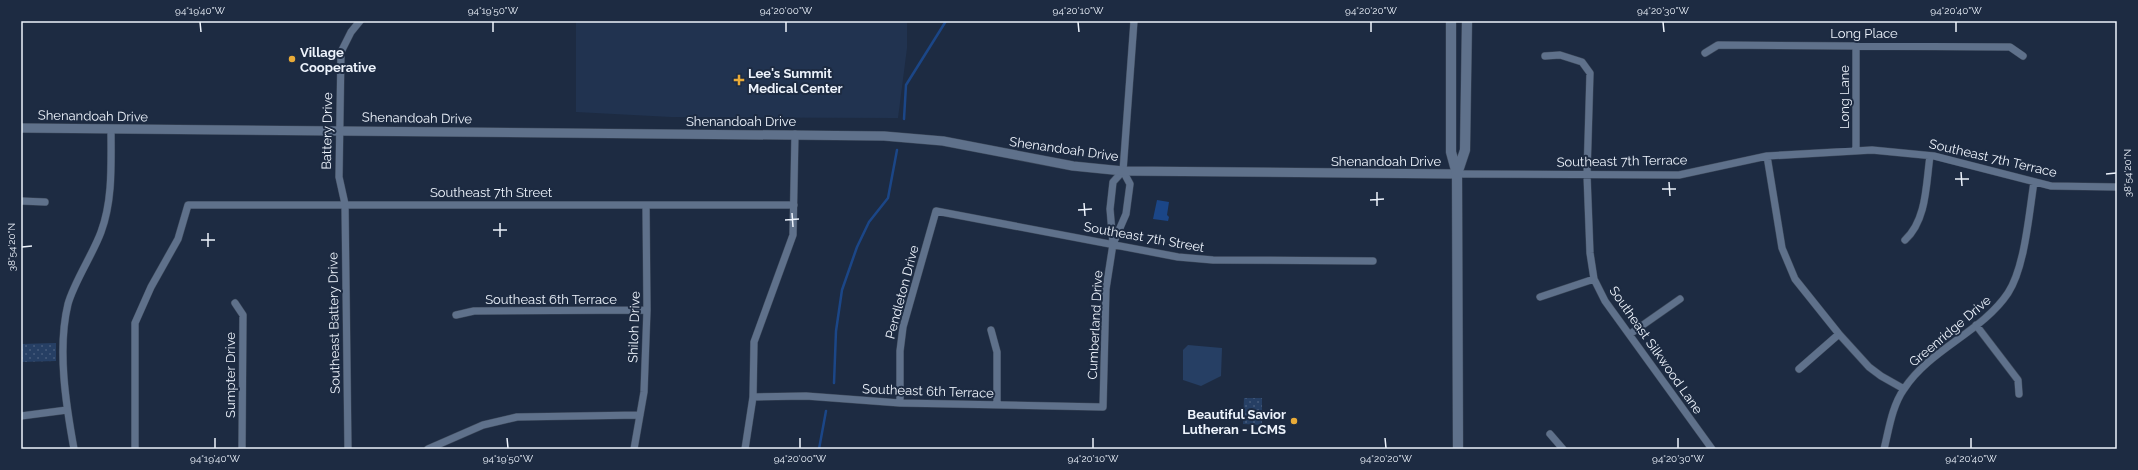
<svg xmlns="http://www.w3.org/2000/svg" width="2138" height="470" viewBox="0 0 2138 470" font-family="Raleway,sans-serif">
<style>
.built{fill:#213350}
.green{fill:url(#green-dots)}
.pitch{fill:#263f64}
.water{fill:#1b4687}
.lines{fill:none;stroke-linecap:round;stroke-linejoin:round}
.stream{stroke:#1b4687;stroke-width:2.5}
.minor-casing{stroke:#3d495b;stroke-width:8}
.tertiary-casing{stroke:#3d495b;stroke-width:10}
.secondary-casing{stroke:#3d495b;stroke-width:11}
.minor{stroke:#5f718b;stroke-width:7}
.tertiary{stroke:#5f718b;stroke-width:9}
.secondary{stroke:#5f718b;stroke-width:10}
.ticks{fill:none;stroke:#edf3fc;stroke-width:1.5}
.poi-dot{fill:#e9ab38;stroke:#1d2b42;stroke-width:1.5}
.labels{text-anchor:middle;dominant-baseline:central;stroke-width:4;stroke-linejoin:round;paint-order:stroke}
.street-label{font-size:13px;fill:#edf3fc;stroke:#1d2b42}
.poi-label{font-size:13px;font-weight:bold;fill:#edf3fc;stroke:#1d2b42;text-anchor:start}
.neatline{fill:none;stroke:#edf3fc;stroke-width:1.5}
.ticks-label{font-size:10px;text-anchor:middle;fill:#edf3fc}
</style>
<defs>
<pattern id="green-dots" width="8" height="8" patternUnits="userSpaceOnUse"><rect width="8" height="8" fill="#263f64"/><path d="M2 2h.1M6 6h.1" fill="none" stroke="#465b7b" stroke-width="1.8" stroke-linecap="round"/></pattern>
</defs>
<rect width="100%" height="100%" fill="#1d2b42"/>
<path class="built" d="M576,21H907V48L898,118L671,117L576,112Z"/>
<path class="green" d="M56,343V361L21,362V344Z
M1244,398H1262V425L1243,424Z"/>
<path class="pitch" d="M1188,345L1222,348L1221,376L1201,386L1183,380V350Z"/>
<path class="water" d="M1157,200L1169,202L1167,215L1169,217L1168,221L1153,219Z"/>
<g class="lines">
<path class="stream" d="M904,119L906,85L946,21
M834,383L836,331L842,290L857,247L869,222L888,198L897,150
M819,449L826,411"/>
<g class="minor-casing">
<path id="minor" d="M1705,53L1718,45L2010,47L2023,56
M1545,56L1560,55L1582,62L1590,73L1587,175L1590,253L1594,279L1605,301L1712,449
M1856,150V45
M1767,156L1782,248L1795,279L1839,334L1869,367L1881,376L1904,389
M1457,174L1679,175L1767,156L1872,150L1934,156L2051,186L2117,187
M21,201L45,202
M1905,240C1927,220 1926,183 1930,156
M1113,244L1126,214L1130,184L1123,171L1134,21
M1540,297L1594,279
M235,303L243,315L242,449
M456,315L474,311L647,310
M1976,325L2018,380L2019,394
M991,330L997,352V405
M1630,334L1680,299
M1799,369L1839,334
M753,397L806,396L900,403L1103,407L1106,289L1113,244L1110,209L1113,182L1123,171
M900,403V351L903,327L936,211L1178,257L1213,260L1373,261
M21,416L67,410
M1550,434L1563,449
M74,449C66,405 57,349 68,304C74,282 93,254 101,232C113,200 111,163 111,130
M135,449V323L151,287L178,239L188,205H794
M348,449L345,204L339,177L341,52L351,32L360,21
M428,449L483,425L517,417L640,415
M634,449L644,392L647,310L646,205
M745,449L753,397L754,342L793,235L795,134
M1884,449C1889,429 1892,406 1904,389C1930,349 1982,332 2008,293C2025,267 2029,213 2034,182"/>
</g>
<g class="tertiary-casing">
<path id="tertiary" d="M21,128L884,136L943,141L1073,166L1123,171L1457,174"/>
</g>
<g class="secondary-casing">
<path id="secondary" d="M1451,21V152L1457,174L1458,449
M1457,174L1465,150L1467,21"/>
</g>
<use href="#minor" class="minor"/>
<use href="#tertiary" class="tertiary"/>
<use href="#secondary" class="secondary"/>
</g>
<path class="ticks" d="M200,22L201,32M493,22V32M786,22V32M1078,22L1079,32M1371,22V32M1663,22L1664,32M1956,22V32M1961,172L1962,186M2106,174L2116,173M1955,179H1969M1669,182L1670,196M1662,189H1676M1377,192V206M1370,200L1384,199M1084,203L1085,216M1078,210L1092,209M792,213L793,227M785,220L799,219M500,223V237M493,230H507M208,233V247M201,240H215M22,247L32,246M215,438V448M507,438L508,448M800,438V448M1093,438V448M1385,438L1386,448M1678,438V448M1971,438V448"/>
<g class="poi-dot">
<circle cx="292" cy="59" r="4"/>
<path d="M737 74h4v4h4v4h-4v4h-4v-4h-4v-4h4z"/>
<circle cx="1294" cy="421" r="4"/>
</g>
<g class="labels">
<g class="street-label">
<text x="1864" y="33">Long Place</text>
<text transform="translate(1844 97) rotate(-90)">Long Lane</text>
<text transform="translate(93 116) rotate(1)">Shenandoah Drive</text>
<text transform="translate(417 118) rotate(1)">Shenandoah Drive</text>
<text x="741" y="121">Shenandoah Drive</text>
<text transform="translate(327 131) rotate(-89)">Battery Drive</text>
<text transform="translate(1064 149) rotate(8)">Shenandoah Drive</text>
<text transform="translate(1993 158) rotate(13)">Southeast 7th Terrace</text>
<text x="1386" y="161">Shenandoah Drive</text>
<text transform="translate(1622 161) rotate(-1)">Southeast 7th Terrace</text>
<text x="491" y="192">Southeast 7th Street</text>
<text transform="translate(1144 237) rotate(10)">Southeast 7th Street</text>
<text transform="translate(902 292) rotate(-75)">Pendleton Drive</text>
<text x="551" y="299">Southeast 6th Terrace</text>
<text transform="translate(334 323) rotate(-91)">Southeast Battery Drive</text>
<text transform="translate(1095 325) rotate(-87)">Cumberland Drive</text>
<text transform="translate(634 327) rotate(-88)">Shiloh Drive</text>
<text transform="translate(1950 331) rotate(-40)">Greenridge Drive</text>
<text transform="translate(1656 350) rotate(55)">Southeast Silkwood Lane</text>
<text transform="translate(230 375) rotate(-90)">Sumpter Drive</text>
<text transform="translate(928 391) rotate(2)">Southeast 6th Terrace</text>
</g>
<g class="poi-label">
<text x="300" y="52">Village<tspan x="300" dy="15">Cooperative</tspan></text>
<text x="748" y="73">Lee's Summit<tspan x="748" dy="15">Medical Center</tspan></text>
<text x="1286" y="414" text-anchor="end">Beautiful Savior<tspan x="1286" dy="15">Lutheran - LCMS</tspan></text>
</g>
</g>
<rect width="2138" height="470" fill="none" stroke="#1d2b42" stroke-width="44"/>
<rect x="22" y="22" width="2094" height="426" class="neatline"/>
<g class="ticks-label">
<text x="200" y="14">94°19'40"W</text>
<text x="493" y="14">94°19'50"W</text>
<text x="786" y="14">94°20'00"W</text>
<text x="1078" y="14">94°20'10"W</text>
<text x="1371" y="14">94°20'20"W</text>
<text x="1663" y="14">94°20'30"W</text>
<text x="1956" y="14">94°20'40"W</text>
<text transform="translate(2127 173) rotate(-90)" y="4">38°54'20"N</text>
<text transform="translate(11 247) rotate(-90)" y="4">38°54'20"N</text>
<text x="215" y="462">94°19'40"W</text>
<text x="508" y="462">94°19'50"W</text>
<text x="800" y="462">94°20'00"W</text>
<text x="1093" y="462">94°20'10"W</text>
<text x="1386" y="462">94°20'20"W</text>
<text x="1678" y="462">94°20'30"W</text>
<text x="1971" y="462">94°20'40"W</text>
</g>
</svg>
